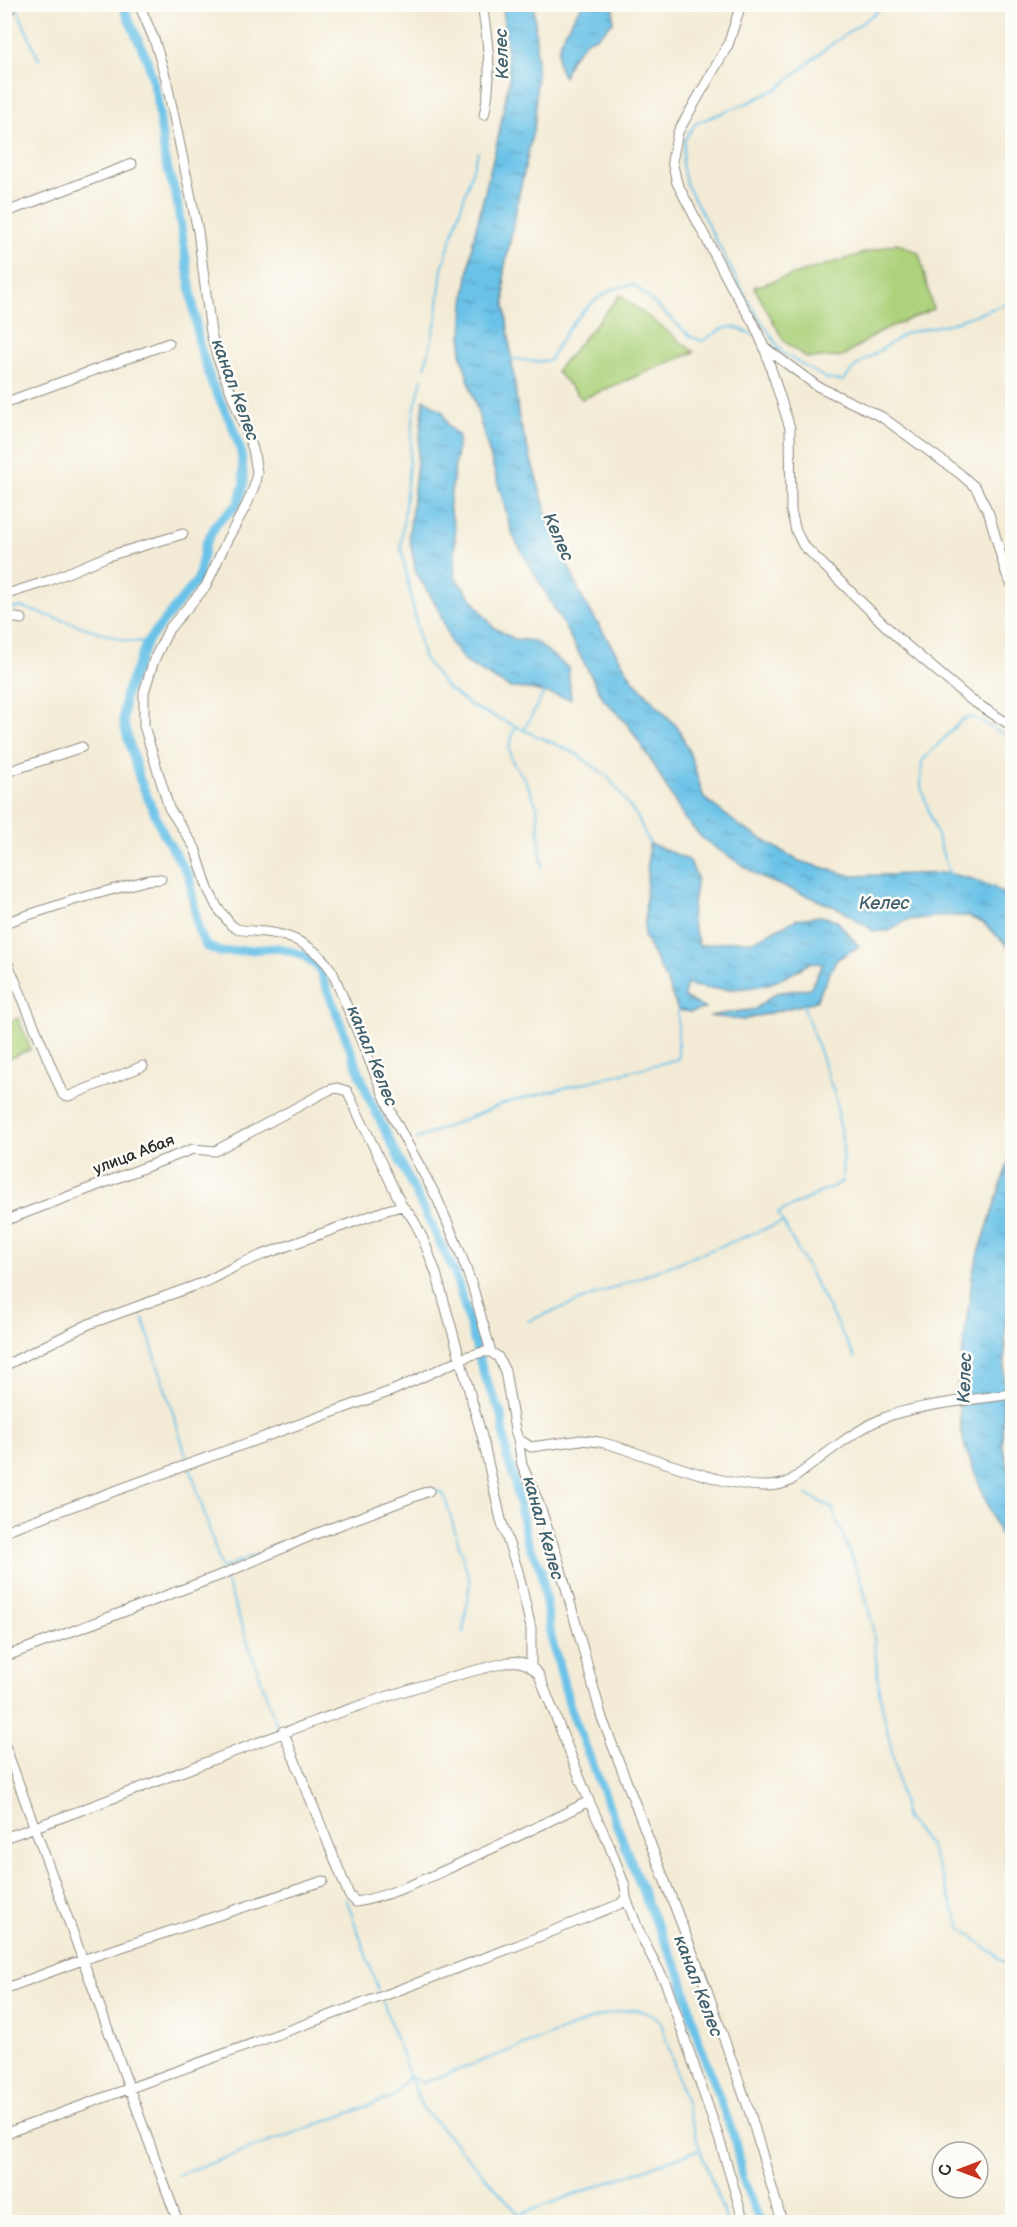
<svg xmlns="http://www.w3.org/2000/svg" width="1017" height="2227" viewBox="0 0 1017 2227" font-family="'Balsamiq Sans',sans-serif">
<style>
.green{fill:#add27b;stroke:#6c7e53;stroke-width:1.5}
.water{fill:url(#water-ripples);stroke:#4b768a;stroke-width:1.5}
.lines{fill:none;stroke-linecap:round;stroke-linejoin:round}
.stream{stroke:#6bc2e8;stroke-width:2}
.canal{stroke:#6bc2e8;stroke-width:9}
.street-casing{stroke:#8f8b80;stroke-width:11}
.street{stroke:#fff;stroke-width:9}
.labels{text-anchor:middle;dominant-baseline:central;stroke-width:5;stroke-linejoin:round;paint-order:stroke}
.street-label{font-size:16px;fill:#2b2b2b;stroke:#fdfcf7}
.water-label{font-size:18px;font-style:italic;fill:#41606d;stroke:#fdfcf7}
</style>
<defs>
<pattern id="water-ripples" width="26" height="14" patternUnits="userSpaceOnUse" patternTransform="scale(1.5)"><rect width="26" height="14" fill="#6bc2e8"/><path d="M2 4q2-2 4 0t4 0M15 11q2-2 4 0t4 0" fill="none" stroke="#589ebc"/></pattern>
</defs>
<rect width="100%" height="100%" fill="#fdfcf7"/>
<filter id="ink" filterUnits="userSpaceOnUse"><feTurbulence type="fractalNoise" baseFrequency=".0167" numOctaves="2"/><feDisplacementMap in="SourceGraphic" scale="12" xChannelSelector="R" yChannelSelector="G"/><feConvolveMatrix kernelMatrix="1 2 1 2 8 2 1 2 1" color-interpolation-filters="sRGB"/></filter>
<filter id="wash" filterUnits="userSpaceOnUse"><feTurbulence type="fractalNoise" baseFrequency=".008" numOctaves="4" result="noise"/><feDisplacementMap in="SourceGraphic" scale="24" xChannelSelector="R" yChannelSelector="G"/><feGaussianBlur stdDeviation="1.35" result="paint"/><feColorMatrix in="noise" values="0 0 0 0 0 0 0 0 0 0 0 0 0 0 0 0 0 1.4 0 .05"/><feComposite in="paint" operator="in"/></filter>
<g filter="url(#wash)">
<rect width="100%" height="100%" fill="#f3ebd5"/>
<path class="green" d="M897,243L919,253L933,309L881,331L842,357L807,358L784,341L754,287Z
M620,295L694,352L582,399L556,371Z
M18,1018L31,1049L5,1060V1024Z"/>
<path class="water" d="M503,5H534L537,64L535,122L519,194L504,271L505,306L519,419L548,518L582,598L633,680L679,729L690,754L704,798L741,827L799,861L853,876L945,873L969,878L993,887L1012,900V957L1007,945L983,923L967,916H940L907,920L889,931H874L840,909L760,877L703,839L684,818L652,762L629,726L604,700L562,622L513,536L461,354L464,303L473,241L499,134L509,80Z
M582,5H614L613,22L598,36L586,41L570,60L564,77C547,53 568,26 582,5Z
M424,399L443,412L448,426L459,436L449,507L455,528V577L493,627L514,639L535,641L568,668L571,699L530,689L510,688L465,662L451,643L437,606L416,573L409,535Z
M649,843L689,860L697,877L691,919L699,946L732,941H753L797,919L821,916L836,920L859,946L836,960L816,1001L743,1020L709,1016L755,1009L776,993L810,988L823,964L811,962C803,967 795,972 787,976C758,992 717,991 686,985L684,997L705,1009L690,1012L678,1010L667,982L644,936Z
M1012,1150V1295L1006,1320L1002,1445L1012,1481V1552L999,1534L966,1450L961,1430L958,1387L973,1272Z
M1012,1822V1884C1005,1861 1001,1845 1012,1822Z"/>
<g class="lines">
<path class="stream" d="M15,4L39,60
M767,344L827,379L843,381L856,366L906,333L952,323L1012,302
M780,349L749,303L686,183L682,164L685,139L696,123L745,104L779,88L825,49L888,4
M507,358L538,362L550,360C564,330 597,285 634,285L690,336L702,341C726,327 728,321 755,336
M425,367L436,321L442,269L478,152
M422,379L414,411L401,547L423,657L446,687L471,706L577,754L609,778L638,818L649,843
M10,609L21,607L127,641L147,642
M515,726L509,748L512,761L526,781L537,806L542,868
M524,730L544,692
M950,876L921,787L922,761L963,719L973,717L1012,739
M802,1002L836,1099L843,1148L842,1182L778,1213L855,1358
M417,1139L505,1103L678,1059V1010
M143,1318L188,1461
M528,1321L783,1222
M190,1467L222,1570
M432,1489L444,1494L470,1582L463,1633
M807,1495L832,1508L863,1586L873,1627L879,1691L906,1819L930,1846L961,1928L1012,1968
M222,1568L258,1554
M224,1575L279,1731
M346,1898L378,1989
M383,2002L409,2075L423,2083L607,2014C631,2009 639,2006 660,2020L700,2149L727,2222
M409,2075L422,2107L519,2214
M178,2175L393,2097L409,2075
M499,2222L700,2149"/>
<path class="canal" d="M122,4L148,62L157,97L165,161L176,195L199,343L211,382L232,425L241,451L244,484L238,504L217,523L205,545L198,579L147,642L125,696L123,721L140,780L164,835L189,876L198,929L206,946L220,952L279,948L303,955L319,968L370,1100L455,1273L484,1375L502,1416L507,1457L515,1482L527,1541L541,1569L551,1637L571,1710L651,1912L681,1976L699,2042L735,2140L742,2176L760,2222"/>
</g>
</g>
<g filter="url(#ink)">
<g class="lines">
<g class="street-casing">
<path id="street" d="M139,4L155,42L166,79L198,231L211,333L217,356L253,449L257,472L254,487L247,504L227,540L206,586L169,629L154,660L144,692V726L169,808L195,848L208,889L217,907L231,925L237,929C246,931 256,931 265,932C294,935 316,947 332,971L394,1119L437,1198L460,1252L473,1288L491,1352
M482,4C488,42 493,78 484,115
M741,4L728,45L678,132L672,161L677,183L731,286L754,324L764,347L790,428L791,511L796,531L803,545L898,638L971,700L1012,726
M4,11L10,9
M4,213L132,164
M764,347L817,386L882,417L959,473L976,488L989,514L1006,573L1012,585
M4,403L169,343
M4,595L48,581L108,556L183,534
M4,616L22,619
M4,773L82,747
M4,923L74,900L148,880L161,879
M4,954L63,1095L69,1096L143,1066
M4,1221L193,1149L215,1151L329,1090L337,1088L347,1091L402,1206C418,1219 429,1255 436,1273L483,1440L501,1520L518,1571L531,1628V1666
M4,1366L89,1324L205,1282L240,1264L262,1255L387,1210L402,1206
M518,1439L522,1465L538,1501L558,1559L602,1718L707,1990L751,2116L782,2222
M4,1531L394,1390L468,1356L483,1352H491L498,1357L505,1371L515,1430L518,1439L531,1447L581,1440L600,1442C646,1452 749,1502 790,1481C819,1460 848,1434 881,1419C916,1404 974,1400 1012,1394
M4,1657L226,1573L313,1535L429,1491
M283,1731L349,1895L356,1902C389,1896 421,1881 452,1867C498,1846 544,1824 589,1801
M4,1743L178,2222
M4,1838C173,1780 335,1703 509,1662C521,1660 531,1665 539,1675L589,1801L608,1842L625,1886L626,1898L641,1936L666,1984L719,2138L744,2222
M4,1989L82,1960L323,1881
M4,2134L383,1996L516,1946L620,1904L626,1898"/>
</g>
<use href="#street" class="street"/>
</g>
</g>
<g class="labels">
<g class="street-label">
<text transform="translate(134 1155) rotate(-21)">улица Абая</text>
</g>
<g class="water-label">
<text transform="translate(502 54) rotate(-92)">Келес</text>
<text transform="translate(235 390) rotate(70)">канал Келес</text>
<text transform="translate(558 537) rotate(66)">Келес</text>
<text x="884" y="903">Келес</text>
<text transform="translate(372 1056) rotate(68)">канал Келес</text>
<text transform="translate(965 1378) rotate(-88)">Келес</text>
<text transform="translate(543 1528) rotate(74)">канал Келес</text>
<text transform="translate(698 1986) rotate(69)">канал Келес</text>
</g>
</g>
<rect width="1017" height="2227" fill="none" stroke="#fdfcf7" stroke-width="24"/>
<g transform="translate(960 2170) rotate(270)"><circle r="28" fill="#fdfcf7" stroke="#a9a8a5" stroke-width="1.5"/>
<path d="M0-4.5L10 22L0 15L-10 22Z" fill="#c8321e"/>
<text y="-9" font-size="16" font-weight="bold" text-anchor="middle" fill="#2b2b2b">С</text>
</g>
</svg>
